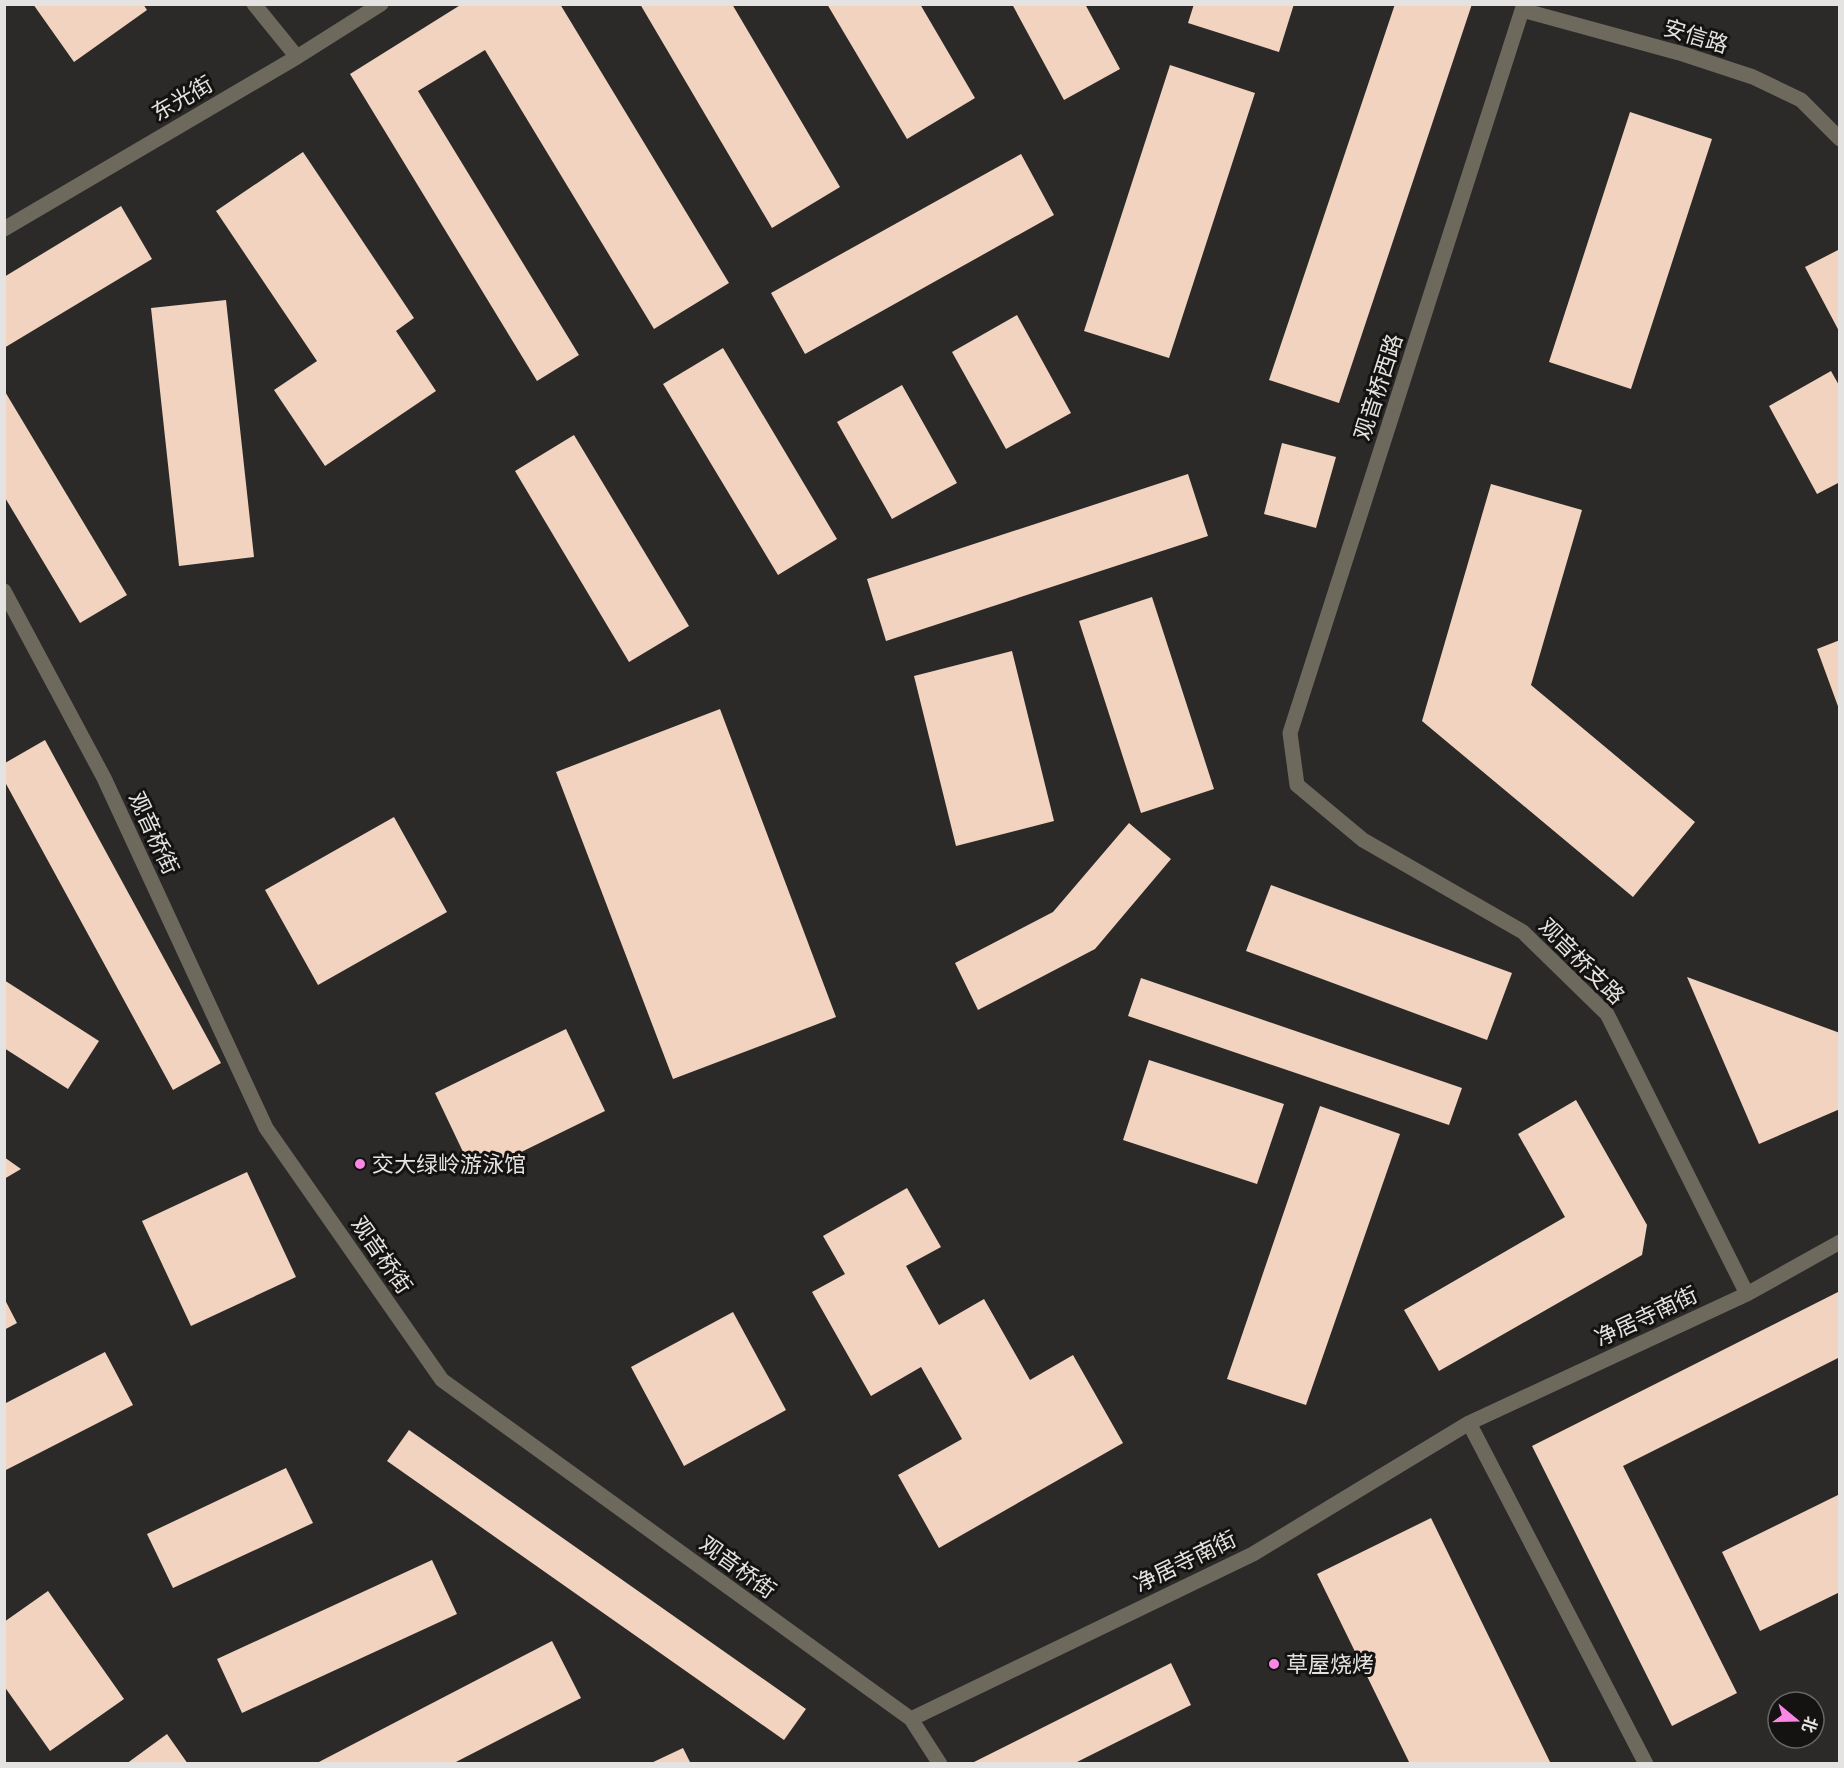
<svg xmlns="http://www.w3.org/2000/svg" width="1844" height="1768" viewBox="0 0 1844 1768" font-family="Mulish,'Noto Sans SC',sans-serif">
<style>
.building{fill:#f1d3bf}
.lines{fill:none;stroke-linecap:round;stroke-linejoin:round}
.minor{stroke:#6d6a5d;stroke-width:15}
.poi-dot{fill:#fb87e5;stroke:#141312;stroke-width:2}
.labels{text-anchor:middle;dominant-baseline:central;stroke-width:6;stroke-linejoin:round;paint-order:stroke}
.street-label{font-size:22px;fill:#e4e3e1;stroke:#141312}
.poi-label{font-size:22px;fill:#e4e3e1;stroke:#141312;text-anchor:start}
</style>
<rect width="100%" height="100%" fill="#2c2a28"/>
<path class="building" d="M33,4H143L147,10L74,62Z
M462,4H560L729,283L654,329L485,50L418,91L579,355L537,381L350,74Z
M640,4H732L840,187L772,228Z
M827,4H920L975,98L907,139Z
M1012,4H1085L1120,69L1064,100Z
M1194,4H1294L1279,52L1188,23Z
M1395,4H1472L1339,403L1269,380Z
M1170,65L1255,93L1169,358L1084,331Z
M1630,112L1712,139L1631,389L1549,362Z
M303,152L414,318L396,331L436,391L325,466L274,390L317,361L216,211Z
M1021,154L1054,215L805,354L771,293Z
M121,206L152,259L4,348V277Z
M1840,249V333L1805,267Z
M226,300L254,557L179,566L151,308Z
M1017,315L1071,413L1006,449L952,352Z
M723,348L837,539L778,575L663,384Z
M1831,371L1840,387V482L1817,494L1769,406Z
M902,385L957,483L892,519L837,422Z
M4,390L127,595L80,623L4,496Z
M574,435L689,626L629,662L515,471Z
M1282,443L1336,457L1316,528L1264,514Z
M1188,474L1208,536L886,641L867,579Z
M1491,484L1582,510L1531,685L1695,822L1633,897L1422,721Z
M1152,597L1214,789L1141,813L1079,621Z
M1840,640V709H1839L1817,649Z
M1012,651L1054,821L956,846L914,676Z
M720,709L836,1017L673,1079L556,772Z
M45,740L221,1063L173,1090L5,782V763Z
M394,817L447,912L318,985L265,890Z
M1129,823L1171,859L1095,949L978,1010L955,963L1053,912Z
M1271,885L1512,973L1487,1040L1246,951Z
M1687,977L1840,1033V1109L1759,1144Z
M1141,978L1462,1088L1449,1125L1128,1016Z
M4,980L99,1041L68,1089L4,1048Z
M566,1029L605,1111L474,1175L435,1093Z
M1149,1060L1284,1104L1257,1184L1123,1140Z
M1576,1100L1647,1225L1642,1255L1439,1371L1404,1310L1565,1217L1518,1134Z
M1320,1106L1400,1134L1306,1405L1227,1379Z
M4,1157L21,1169L4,1179Z
M247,1172L296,1277L191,1326L142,1221Z
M907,1188L941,1247L906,1266L939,1325L984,1299L1030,1380L1073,1355L1123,1443L939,1548L898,1475L962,1439L921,1367L871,1396L812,1292L845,1274L823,1236Z
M1840,1291V1357L1623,1466L1737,1693L1672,1726L1532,1446Z
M4,1298L17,1323L4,1330Z
M733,1312L786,1410L684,1466L631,1367Z
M105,1352L133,1405L4,1471V1404Z
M409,1430L806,1709L784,1740L387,1461Z
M286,1468L313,1523L173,1588L147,1534Z
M1840,1494V1592L1760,1631L1722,1552Z
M1431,1518L1551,1764H1410L1317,1574Z
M432,1560L457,1614L242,1713L217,1659Z
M48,1591L124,1699L50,1751L4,1686V1622Z
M552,1641L581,1698L452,1764H315Z
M1171,1663L1191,1705L1073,1764H970Z
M167,1734L188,1764H126Z
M683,1748L691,1764H649Z"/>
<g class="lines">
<path class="minor" d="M254,4L297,57
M1524,4L1290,733L1297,785L1363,840L1523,932L1607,1014L1747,1294
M1522,10L1683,54L1753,77L1801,100L1840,139
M4,229L297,57L381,4
M4,591L104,778L266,1128L442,1380L911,1719L940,1764
M1469,1423L1646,1764
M911,1719L1253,1554L1469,1423L1747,1294L1840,1242"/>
</g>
<g class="poi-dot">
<circle cx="360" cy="1164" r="6"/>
<circle cx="1274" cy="1664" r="6"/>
</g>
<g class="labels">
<g class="street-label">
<text transform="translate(1696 36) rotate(17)">安信路</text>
<text transform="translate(182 98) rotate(-30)">东光街</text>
<text transform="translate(1378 387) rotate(-72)">观音桥西路</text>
<text transform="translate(154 833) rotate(65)">观音桥街</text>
<text transform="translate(1582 961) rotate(45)">观音桥支路</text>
<text transform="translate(382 1255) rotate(55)">观音桥街</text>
<text transform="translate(1646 1316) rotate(-25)">净居寺南街</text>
<text transform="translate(1185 1561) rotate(-26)">净居寺南街</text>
<text transform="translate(738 1567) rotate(36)">观音桥街</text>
</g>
<g class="poi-label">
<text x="372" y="1164">交大绿岭游泳馆</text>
<text x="1286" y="1664">草屋烧烤</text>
</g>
</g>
<rect width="1844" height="1768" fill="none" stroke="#e4e3e1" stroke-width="12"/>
<g transform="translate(1796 1720) rotate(109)"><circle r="28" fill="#141312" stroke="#676665" stroke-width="1.5"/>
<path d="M0-4.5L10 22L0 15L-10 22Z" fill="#fb87e5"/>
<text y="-9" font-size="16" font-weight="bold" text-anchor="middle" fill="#e4e3e1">北</text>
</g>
</svg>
